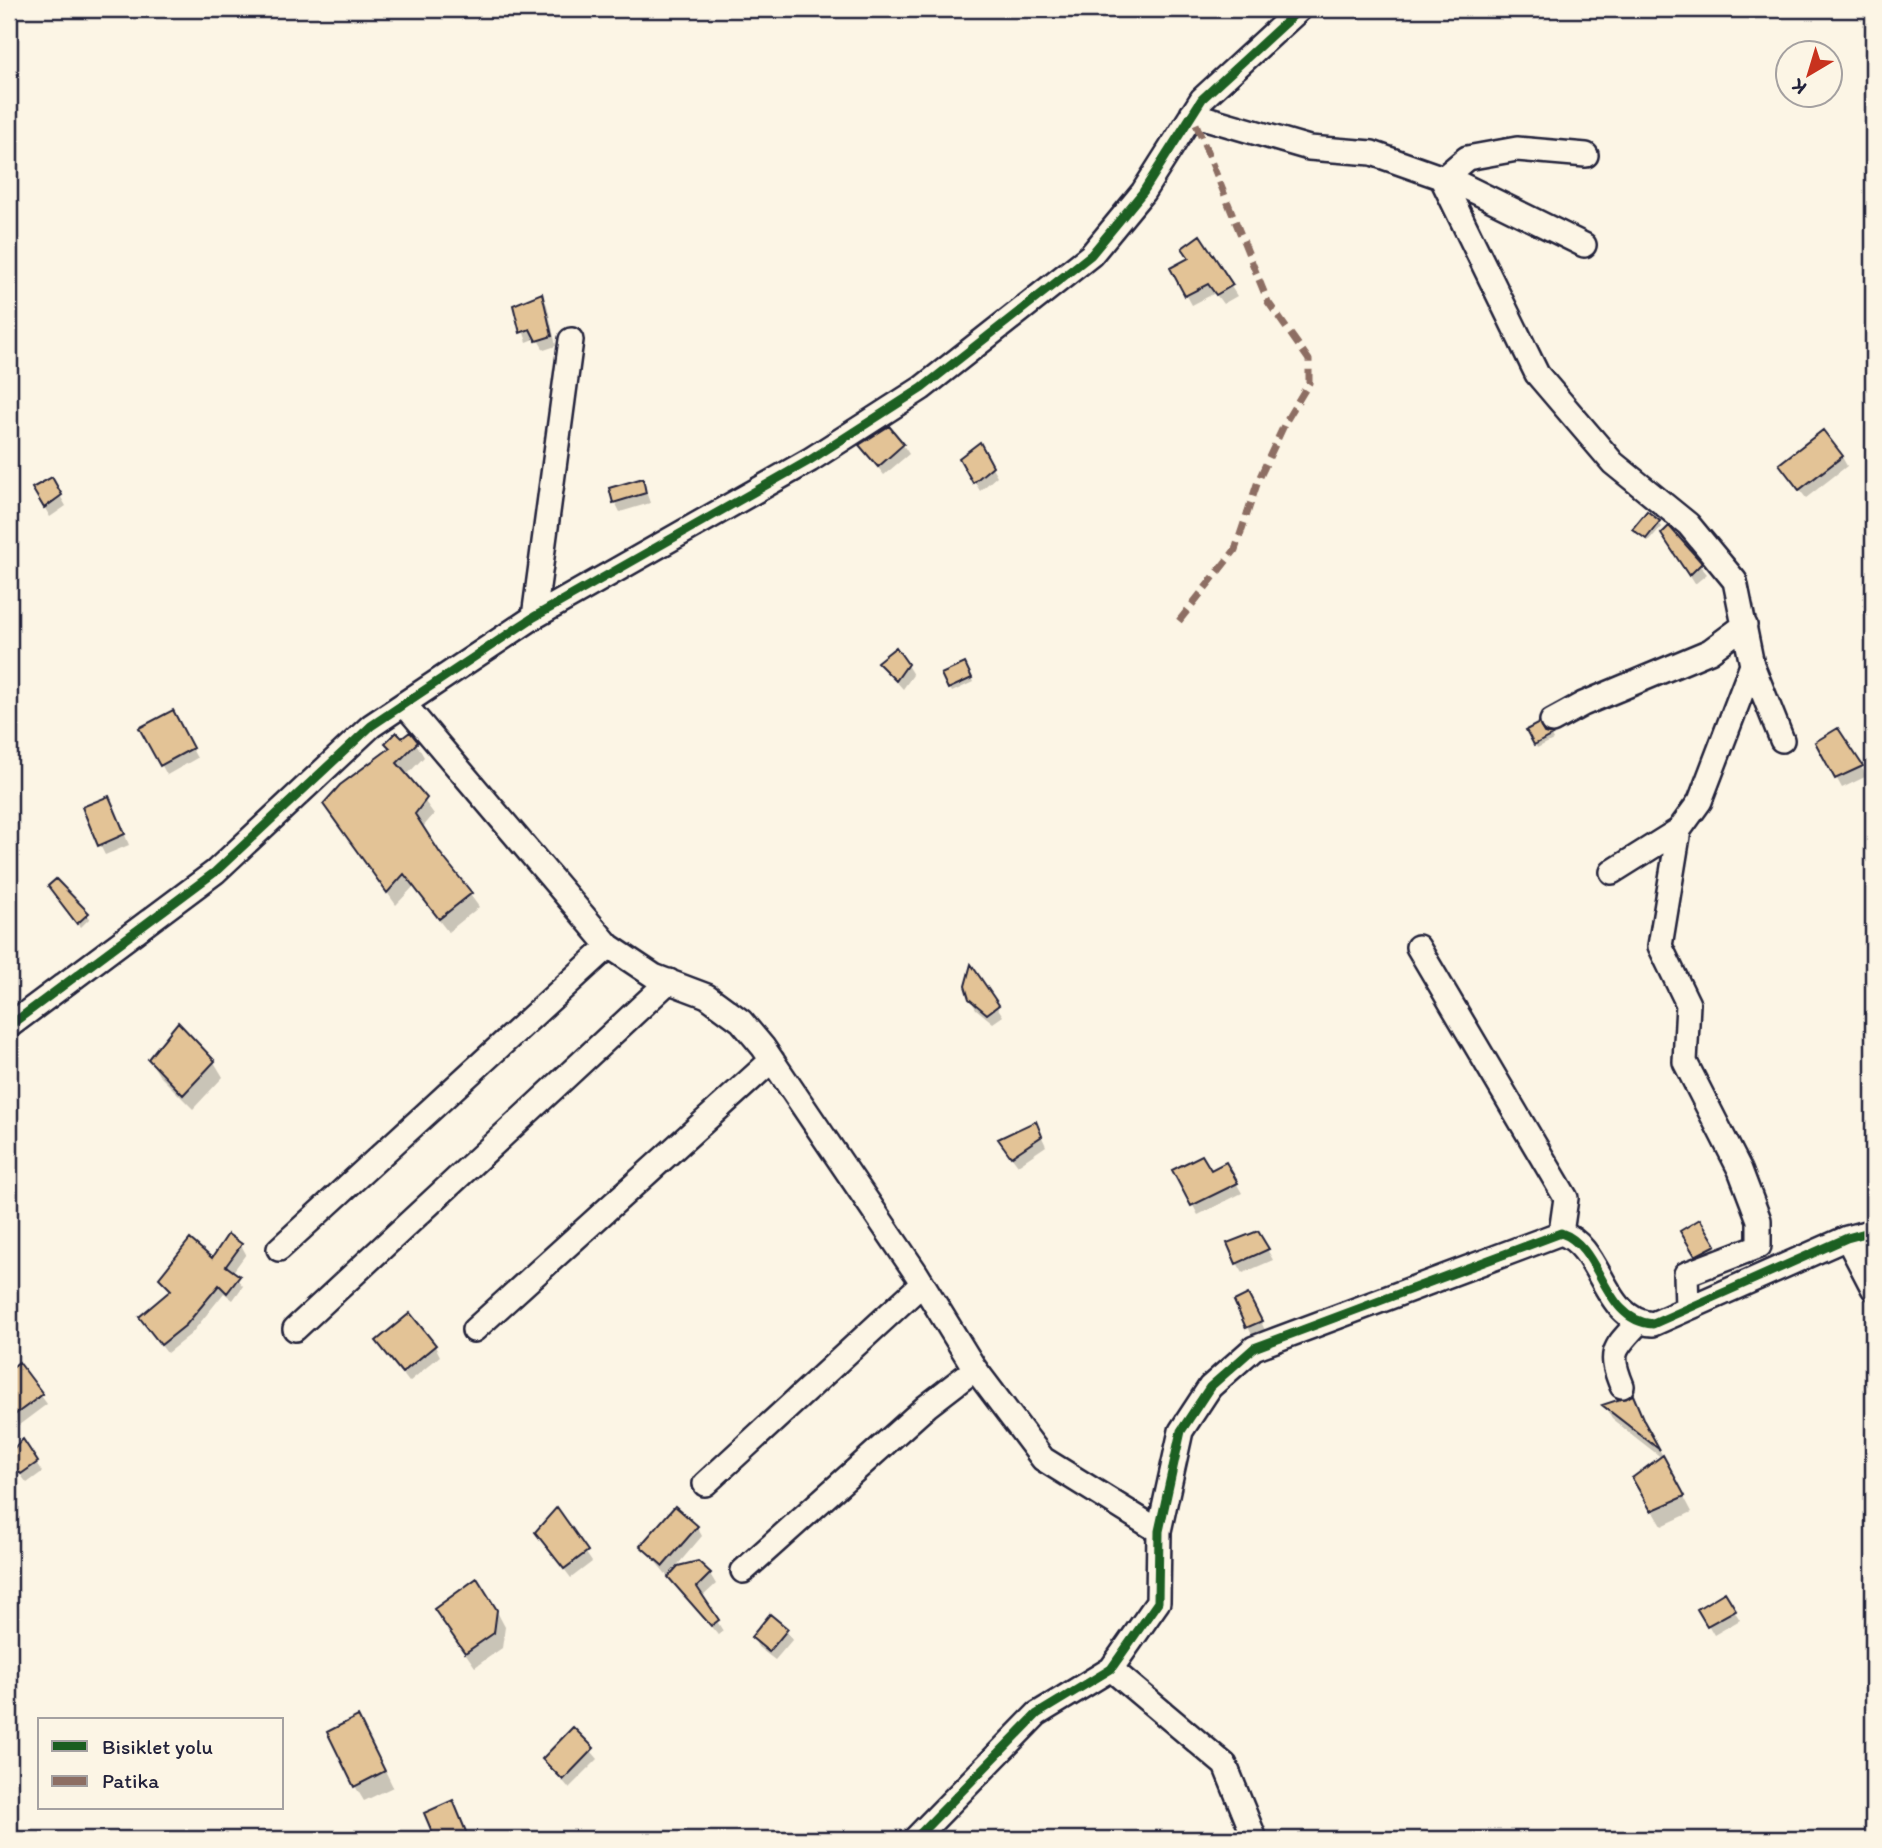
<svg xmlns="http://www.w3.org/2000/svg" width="1882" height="1848" viewBox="0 0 1882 1848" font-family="Itim,sans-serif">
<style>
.shadow{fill:#0003}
.building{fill:#e3c396;stroke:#22223b;stroke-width:2}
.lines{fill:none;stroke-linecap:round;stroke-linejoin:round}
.minor-casing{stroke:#22223b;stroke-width:28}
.minor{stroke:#fcf5e5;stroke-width:23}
.quiet{stroke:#8d6e63;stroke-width:7;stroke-dasharray:14 7;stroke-linecap:butt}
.cycleway-casing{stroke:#fcf5e5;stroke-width:13}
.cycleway{stroke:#1b5e20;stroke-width:9}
</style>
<rect width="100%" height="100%" fill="#fcf5e5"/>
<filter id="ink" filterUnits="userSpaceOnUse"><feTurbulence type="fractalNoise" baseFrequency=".0143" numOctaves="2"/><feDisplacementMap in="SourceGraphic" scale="14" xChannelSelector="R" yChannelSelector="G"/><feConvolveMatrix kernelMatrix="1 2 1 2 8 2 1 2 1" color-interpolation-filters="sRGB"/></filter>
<g filter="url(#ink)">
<path class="shadow" d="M1231,9H1248L1239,17Z
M1200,238L1237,296L1223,304L1215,293L1192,305L1172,269L1191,259Z
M542,295L547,305L556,346L544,350L537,338L527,342L515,306Z
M979,444L997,476L980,491L961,458Z
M903,445L909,454L884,475L861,446Z
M1842,457L1847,466L1806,498L1787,474Z
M51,480L66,506L50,517L34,489Z
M642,480L650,503L620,512L615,502Z
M1658,523L1661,527L1648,542L1634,529Z
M1669,529L1707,574L1695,584L1669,544Z
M879,662L907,665L913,675L903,689Z
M965,665L973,682L952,692L943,675Z
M172,713L197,758L167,775L142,729Z
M1528,731L1551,736L1553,740L1537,748Z
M1837,731L1867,776L1842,788L1817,743Z
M402,740L416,743L424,757L406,776L434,814L422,828L479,907L448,932L413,887L396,905L325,804L391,749L387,743Z
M114,808L129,845L105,855L100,845Z
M56,882L90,918L81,927L53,891Z
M972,969L1003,1016L993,1023L976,1009L970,998Z
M150,1060L214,1062L223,1077L193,1109L159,1075Z
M1040,1133L1046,1146L1018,1165L1006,1149Z
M1225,1164L1242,1193L1198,1215L1175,1171L1210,1172Z
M1699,1221L1720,1255L1702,1264L1682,1232Z
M1258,1233L1273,1260L1243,1273L1237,1263Z
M241,1245L246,1254L232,1273L243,1286L233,1300L224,1293L191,1334L167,1353L146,1326L171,1292L161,1278L212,1260Z
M1236,1302L1253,1306L1266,1332L1253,1337Z
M378,1341L435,1346L440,1356L409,1382Z
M19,1365L47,1404L19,1425L9,1411V1372Z
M1632,1397L1692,1512L1662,1526L1634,1478L1662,1458L1612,1419L1604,1406Z
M23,1442L42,1472L27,1483L9,1460V1455Z
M557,1510L592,1562L571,1578L537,1533Z
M697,1527L702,1536L674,1569L697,1563L710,1574L716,1584L702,1597L723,1631L718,1635L642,1546Z
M1724,1594L1740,1620L1714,1635L1699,1609Z
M496,1610L505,1627L502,1648L475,1667L445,1624Z
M786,1630L792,1640L775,1660L758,1647L753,1637Z
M573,1730L598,1759L569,1788L544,1759Z
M367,1733L393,1787L364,1801L355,1786Z"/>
<path class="building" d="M1200,235L1233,285L1216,295L1208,284L1185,296L1170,268L1189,258L1182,248Z
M542,293L552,336L536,341L530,329L520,333L513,305Z
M889,426L904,444L878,467L859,445Z
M1823,430L1843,456L1799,490L1779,464Z
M980,442L993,466L973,483L959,458Z
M52,477L62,495L44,508L32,488Z
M643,478L646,493L613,503L609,488Z
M1647,511L1660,521L1646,539L1632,529Z
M1669,526L1702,563L1689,576L1661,534Z
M896,647L908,664L896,681L877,662Z
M965,663L972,678L948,689L941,674Z
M173,710L193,748L160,766L139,728Z
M1539,723L1544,733L1552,735L1534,745L1526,730Z
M1838,728L1863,766L1835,779L1815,742Z
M396,732L402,738L410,732L418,742L397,763L427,798L415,814L440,853L472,893L439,919L404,874L387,893L323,804L340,785L390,748L385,743Z
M109,796L125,834L98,846L82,807Z
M56,879L89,913L77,924L48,886Z
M971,964L999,1005L987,1014L969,999L965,986Z
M178,1022L215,1061L183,1095L148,1059Z
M1036,1121L1042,1136L1011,1157L998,1139Z
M1202,1155L1211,1170L1226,1162L1238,1183L1191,1206L1172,1170Z
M1700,1219L1716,1245L1695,1256L1680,1231Z
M1258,1231L1269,1249L1236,1264L1227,1243Z
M228,1234L242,1244L226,1266L240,1276L227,1293L219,1285L186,1325L161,1345L139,1317L171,1290L159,1278L190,1239L212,1258Z
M1248,1294L1262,1321L1246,1328L1234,1301Z
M410,1313L436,1345L402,1373L376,1341Z
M19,1362L43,1394L9,1419V1370Z
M1633,1395L1644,1421L1660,1450L1602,1405Z
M23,1439L38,1462L21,1474L9,1461V1453Z
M1663,1455L1685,1496L1651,1511L1632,1478Z
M675,1506L698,1526L663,1566L640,1546Z
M557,1507L588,1551L564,1569L535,1532Z
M698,1561L711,1573L697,1587L719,1620L711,1626L668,1577L678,1566Z
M477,1578L497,1610L494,1633L465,1653L434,1609Z
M1725,1592L1736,1610L1707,1626L1697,1609Z
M770,1614L788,1629L769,1652L751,1637Z
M358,1716L385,1771L354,1787L327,1732Z
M573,1727L594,1748L563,1780L542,1759Z
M453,1800L469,1839H435L424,1813Z"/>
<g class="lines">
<g class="minor-casing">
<path id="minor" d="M1192,114L1309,148L1372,153L1460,184L1584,245
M1586,155L1517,149L1467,158L1442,179L1537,374L1613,463L1688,524L1735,581L1752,665L1782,740
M534,617L571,340
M404,704L609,946L654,976L707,996L741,1021L763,1047L916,1273L975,1369L1043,1459L1159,1531
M1552,721L1583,704L1710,651L1745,625
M1612,872L1679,830
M1418,947L1566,1198L1561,1233
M9,1026L215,872L371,726L534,617L810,460L922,388L1091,255L1143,192L1202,99L1300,9
M1847,1238L1873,1288
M279,1249L609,946
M1687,1308L1686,1274L1759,1246V1220L1740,1170L1685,1062L1688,1004L1660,946L1679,830L1700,801L1752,665
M295,1329L669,981
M474,1330L772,1060
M1622,1386C1608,1352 1614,1349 1638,1323
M705,1484L922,1284
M743,1571L927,1406L975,1369
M1111,1669L1225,1765L1255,1839
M915,1839L1037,1714L1111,1669L1158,1602L1159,1531L1181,1431L1210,1387L1254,1348L1561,1233C1603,1247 1602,1321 1653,1324L1847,1238L1873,1231"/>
</g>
<use href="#minor" class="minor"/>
<path class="quiet" d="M1179,621L1235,550L1258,481L1286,421L1309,383V360L1268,302L1192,114"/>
<g class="cycleway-casing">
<path id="cycleway" d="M9,1026L215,872L371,726L534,617L810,460L922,388L1091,255L1143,192L1202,99L1300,9
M915,1839L1037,1714L1111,1669L1158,1602L1159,1531L1181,1431L1210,1387L1254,1348L1561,1233C1603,1247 1602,1321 1653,1324L1847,1238L1873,1231"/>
</g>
<use href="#cycleway" class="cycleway"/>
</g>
</g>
<rect width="1882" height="1848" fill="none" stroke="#fcf5e5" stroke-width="35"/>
<rect x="18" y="18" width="1847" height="1813" fill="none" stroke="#22223b" stroke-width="2.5" filter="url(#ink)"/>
<rect x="38" y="1718" width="245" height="91" fill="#fcf5e5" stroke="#a5a1a1" stroke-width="2"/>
<rect x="52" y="1741" width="35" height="10" fill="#1b5e20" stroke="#a5a1a1" stroke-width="2"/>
<text x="102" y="1754" font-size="21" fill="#22223b">Bisiklet yolu</text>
<rect x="52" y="1776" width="35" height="10" fill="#8d6e63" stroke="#a5a1a1" stroke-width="2"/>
<text x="102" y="1788" font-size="21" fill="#22223b">Patika</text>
<g transform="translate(1809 74) rotate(218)"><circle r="33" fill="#fcf5e5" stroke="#a5a1a1" stroke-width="2"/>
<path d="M0-5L12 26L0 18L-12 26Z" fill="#c8321e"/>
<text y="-10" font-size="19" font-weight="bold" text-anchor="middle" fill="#22223b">K</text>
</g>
</svg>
